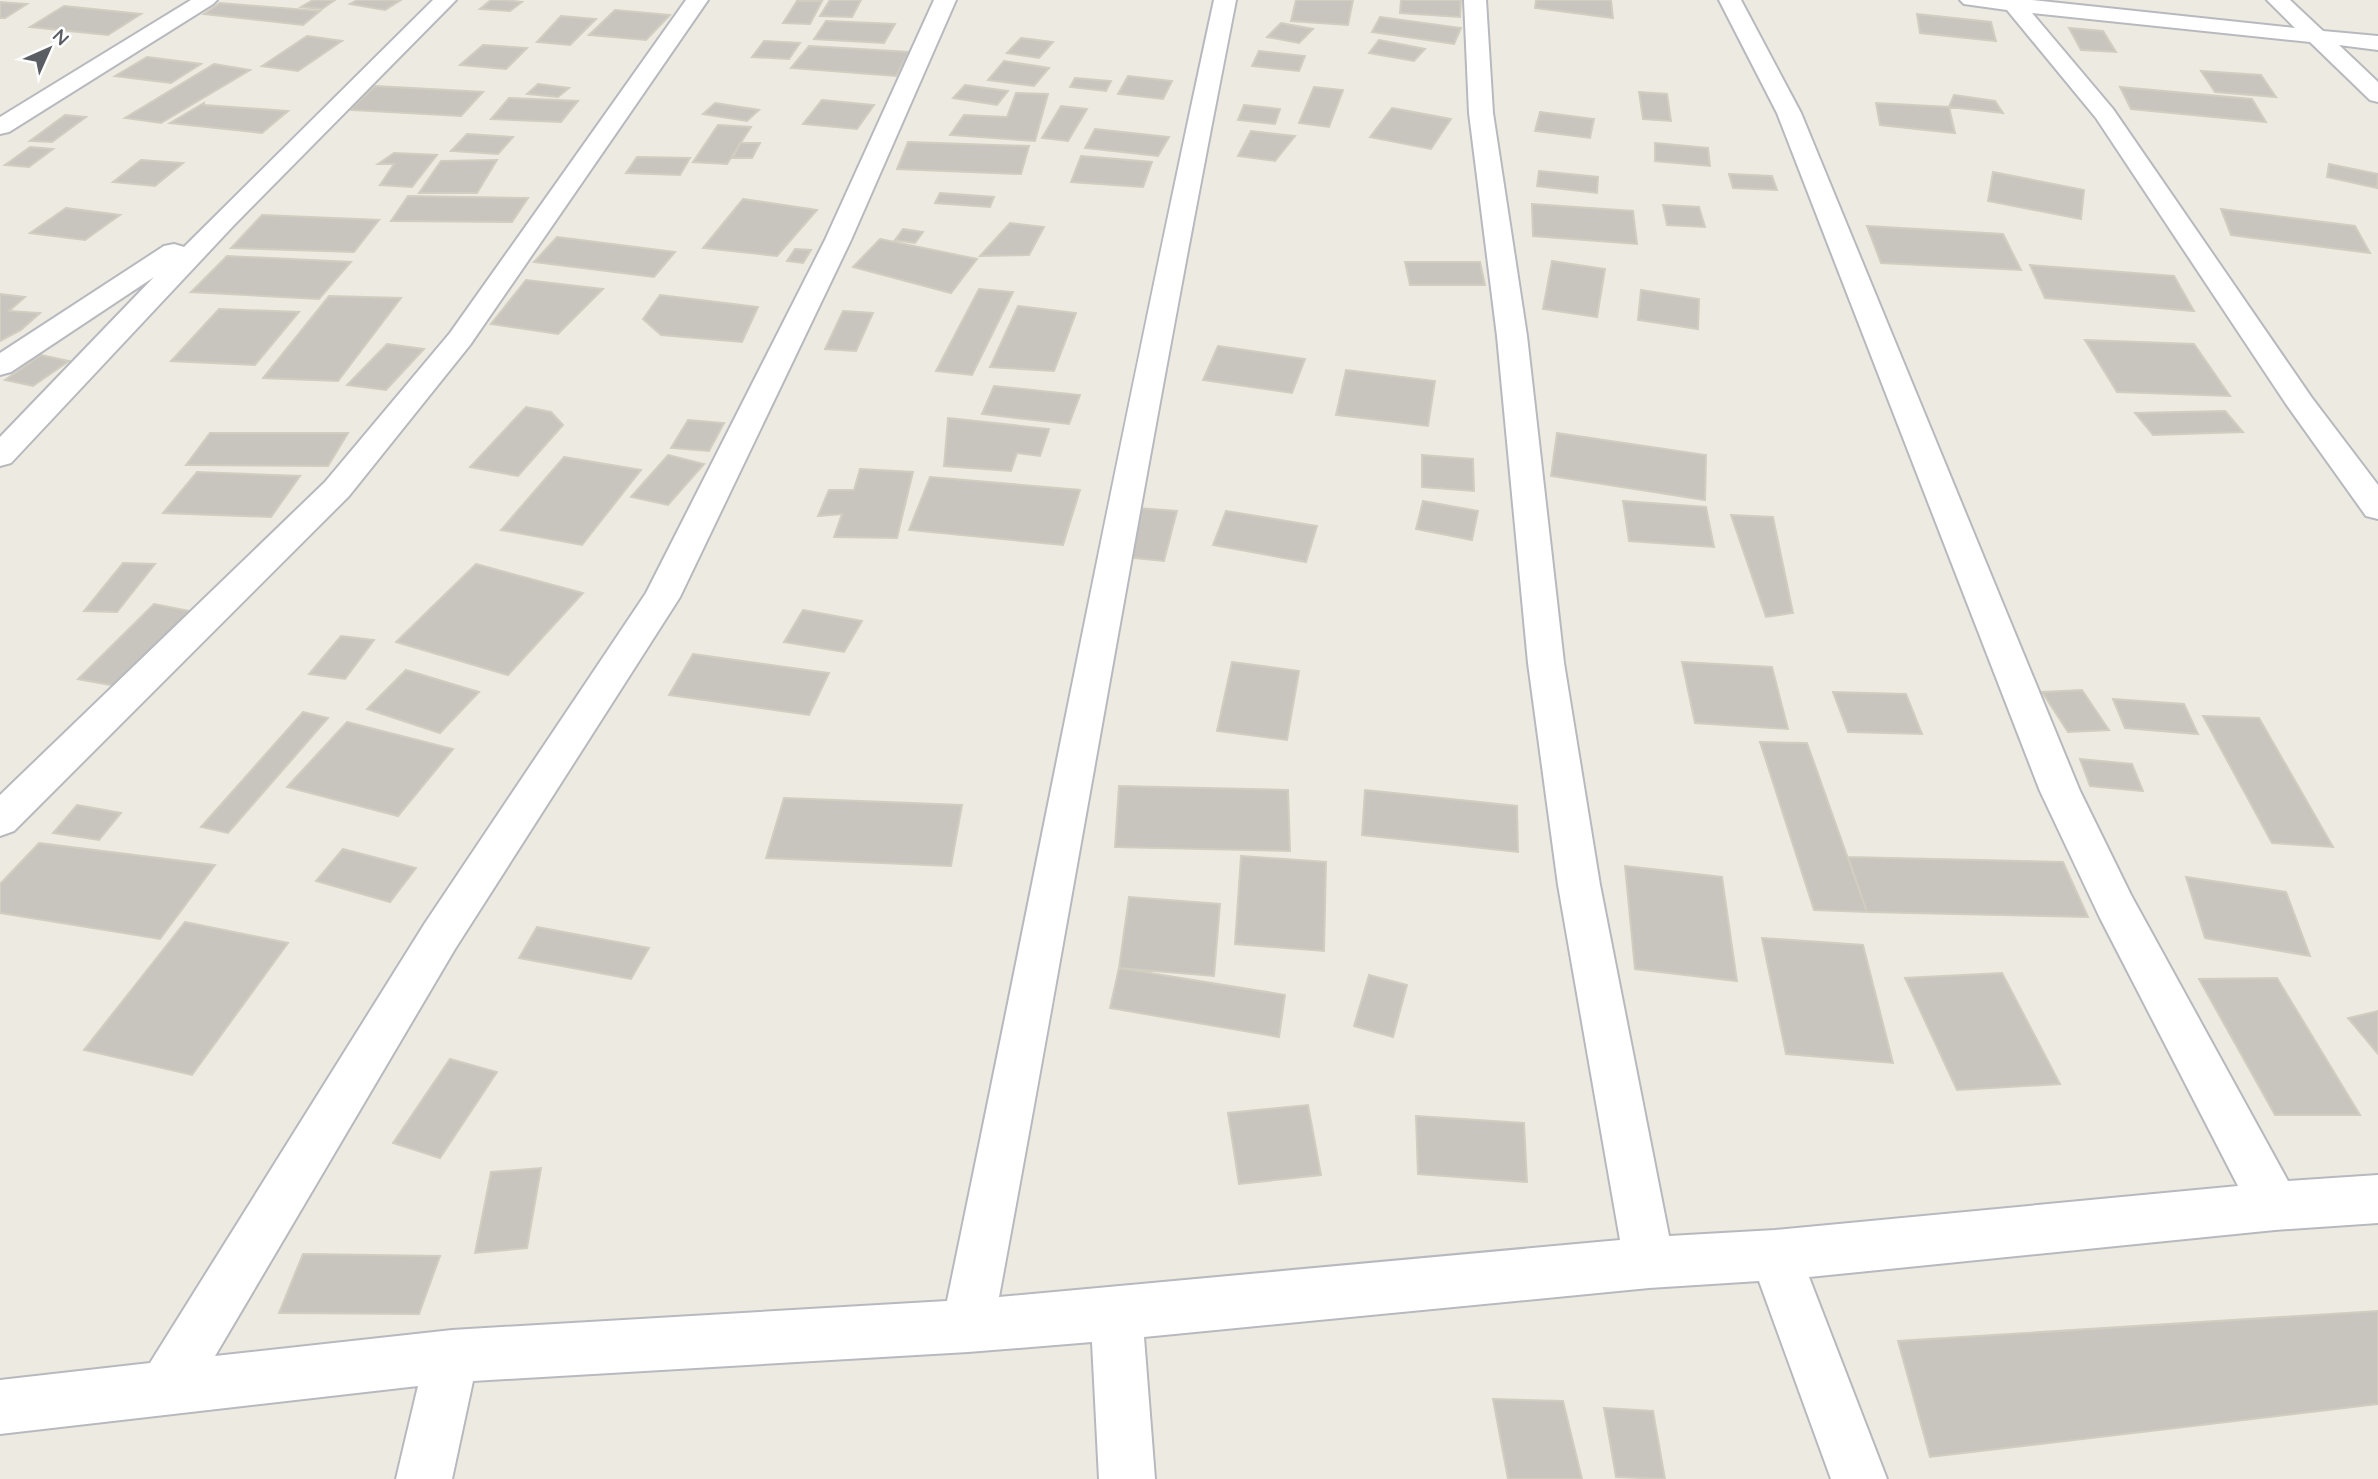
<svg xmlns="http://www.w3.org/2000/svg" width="2378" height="1479" viewBox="0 0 2378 1479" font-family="Quicksand,sans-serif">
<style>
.building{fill:#c8c5be;stroke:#d1cdc0;stroke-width:2}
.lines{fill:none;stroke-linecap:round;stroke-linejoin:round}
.street-casing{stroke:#b7b9be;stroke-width:4}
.street{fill:#fff;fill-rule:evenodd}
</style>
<rect width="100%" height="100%" fill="#edebe1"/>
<path class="building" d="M313,0H335L322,9L301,7Z
M357,0H401L385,10L350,4Z
M491,0H504L522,2L510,11L480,9Z
M830,0H861L852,17L820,16Z
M1296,0H1353L1348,25L1291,21Z
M1401,0H1461L1460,17L1400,13Z
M1536,0H1611L1613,18L1535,8Z
M797,1H822L810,24L783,23Z
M0,2L27,4L5,18H0Z
M220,3L320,11L303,25L204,14Z
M64,6L141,14L108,35L30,27Z
M615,10L670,15L646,40L589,35Z
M1917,14L1991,22L1996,41L1920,33Z
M561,16L596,19L570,45L537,42Z
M1380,17L1461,28L1454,44L1372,32Z
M826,21L895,24L884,43L814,39Z
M1281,23L1313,29L1299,43L1267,37Z
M2069,28L2103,31L2116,52L2081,50Z
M307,36L342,41L298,71L262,66Z
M1021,38L1053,42L1039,58L1007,53Z
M1379,40L1425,49L1414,61L1369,53Z
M764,41L800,43L789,59L752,57Z
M483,45L527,48L506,69L460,65Z
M809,46L909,52L896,76L791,68Z
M1259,51L1305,56L1299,71L1252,66Z
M147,57L201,64L171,83L115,76Z
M1004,61L1049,68L1034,86L988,80Z
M214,64L250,70L161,123L125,118Z
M2201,71L2261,75L2276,97L2215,92Z
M1128,76L1172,81L1163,99L1118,94Z
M1075,78L1111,81L1106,91L1070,87Z
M538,84L569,88L558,97L527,94Z
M965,85L1008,91L997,105L953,98Z
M375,86L483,92L461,116L350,110Z
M1314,87L1343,90L1329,127L1299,123Z
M2120,87L2252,99L2266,122L2131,109Z
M1639,92L1667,94L1671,121L1643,119Z
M1016,93L1048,94L1035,141L950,135L964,115L1007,117Z
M1954,95L1995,101L2003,113L1949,107Z
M509,98L578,101L561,122L491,119Z
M822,100L874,105L857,129L803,124Z
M204,103V105L288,111L262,133L170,123Z
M715,103L759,110L747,121L703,114Z
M1876,103L1949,107L1955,133L1880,125Z
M1244,105L1280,109L1275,124L1238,120Z
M1061,106L1087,109L1068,141L1042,138Z
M1392,108L1451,119L1431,149L1370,137Z
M1540,112L1594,119L1590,138L1535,131Z
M65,115L86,117L52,142L30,141Z
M718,125L751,127L727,164L693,162Z
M1095,129L1169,137L1158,156L1085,148Z
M1251,131L1295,136L1275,161L1238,156Z
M467,134L513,137L498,154L451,151Z
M908,142L1029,146L1021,174L897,169Z
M740,143H760L752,158H733Z
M1655,143L1708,148L1710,166L1655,161Z
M30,147L53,149L29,167L5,165Z
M394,153L437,155L412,187L380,185L394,164H378Z
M1081,156L1152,162L1143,187L1071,182Z
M637,157L690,158L680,175L626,173Z
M141,160L183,163L155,186L113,182Z
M497,160L477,193H419L441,161Z
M2329,164L2378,174L2377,188L2327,177Z
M1539,171L1598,177L1597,193L1537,186Z
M1993,172L2084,190L2081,219L1988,201Z
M1729,174L1772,176L1777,190L1733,188Z
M940,193L994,197L990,207L935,203Z
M408,196L528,198L512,222L391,221Z
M743,199L817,210L777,256L703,248Z
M1532,204L1633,211L1637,244L1533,236Z
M1663,205L1699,207L1705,227L1667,225Z
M66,208L120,215L85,240L30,233Z
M2221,209L2355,226L2370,253L2231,235Z
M262,215L379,220L354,252L231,248Z
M1010,223L1044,227L1029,255L980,256Z
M1867,226L2003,234L2021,270L1881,263Z
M903,229L923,232L915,243L895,240Z
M557,237L675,252L654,277L534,262Z
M880,239L977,259L951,293L853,267Z
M795,249L811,250L803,263L787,261Z
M227,256L351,262L319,299L191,292Z
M1552,261L1605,269L1597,317L1543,309Z
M1405,262H1480L1485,285H1410Z
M2030,265L2174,276L2194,311L2045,298Z
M526,280L603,289L558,334L491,324Z
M979,289L1013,292L972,375L936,371Z
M1641,290L1699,299L1698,329L1638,320Z
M0,294L25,297L9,311L40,313L21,330L0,341Z
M660,295L758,307L742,342L661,335L643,319Z
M329,296L401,298L338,381L263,378Z
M1018,306L1076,313L1054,371L990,367Z
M219,309L299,312L255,365L171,361Z
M843,311L873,313L856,351L825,349Z
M2085,340L2194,344L2230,396L2117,392Z
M387,344L424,349L386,390L347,385Z
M1218,346L1305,359L1292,393L1203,380Z
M41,355L69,361L33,386L5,380Z
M1346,370L1435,381L1428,426L1336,415Z
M994,386L1080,395L1069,424L982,414Z
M526,407L551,412L563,425L518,476L470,467Z
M2225,411L2243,432L2153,435L2135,413Z
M948,418L1049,429L1040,456L1017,453L1011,471L944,466Z
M688,420L724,423L709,451L671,448Z
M210,433H348L328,466L186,465Z
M1557,433L1706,455L1705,500L1551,476Z
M668,455L704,464L668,505L631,497Z
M1422,455L1473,459L1474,491L1422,487Z
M564,457L641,470L582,545L501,530Z
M860,469L913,472L897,538L834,537L842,514L818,516L829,490H854Z
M197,472L300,476L271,517L163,513Z
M930,477L1080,490L1063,545L909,530Z
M1423,501L1478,511L1472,540L1416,529Z
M1623,501L1706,507L1714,547L1629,541Z
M1138,508L1177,511L1164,561L1125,557Z
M1226,511L1317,526L1306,562L1213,545Z
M1731,515L1773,517L1793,613L1766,617Z
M123,563L155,564L117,612L84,611Z
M476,564L583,593L508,675L396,642Z
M154,604L190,611L115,686L78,679Z
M803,610L862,621L844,652L784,642Z
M341,636L374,640L345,679L309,674Z
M693,654L829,673L809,715L669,695Z
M1232,662L1299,671L1287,740L1217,731Z
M1682,662L1772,667L1788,729L1695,723Z
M406,670L479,692L440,733L367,709Z
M2082,690L2109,730L2068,732L2042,692Z
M1833,692L1906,694L1922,734L1848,732Z
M2113,699L2184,704L2198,734L2125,728Z
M303,712L328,718L228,833L201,827Z
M2203,716L2259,718L2333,847L2272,843Z
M347,722L453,749L398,816L287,787Z
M1760,742L1807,743L1867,912L1814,910Z
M2080,759L2132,764L2143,791L2090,786Z
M1119,786L1288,790L1290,851L1115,847Z
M1365,790L1517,806L1518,852L1362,835Z
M784,798L962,805L951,866L766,858Z
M77,805L121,813L99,840L53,833Z
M39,843L215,865L160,939L0,913V884Z
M343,849L416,868L390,902L316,881Z
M1241,856L1326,862L1324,951L1235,944Z
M1848,857L2063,862L2088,917L1867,912Z
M1625,866L1722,877L1737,981L1635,969Z
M2186,877L2286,892L2310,956L2205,938Z
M1129,897L1220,904L1214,976L1119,968Z
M185,922L288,943L192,1075L84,1050Z
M537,927L649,948L631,979L519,958Z
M1762,938L1863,945L1893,1063L1786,1054Z
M1119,968L1285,995L1279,1037L1110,1008Z
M2002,973L2060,1084L1957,1090L1905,978Z
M1369,975L1407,985L1393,1037L1354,1026Z
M2277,978L2360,1115H2275L2199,979Z
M2378,1011V1054L2348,1018Z
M450,1059L497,1072L440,1158L393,1143Z
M1308,1105L1321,1175L1239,1184L1228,1113Z
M1416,1116L1524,1123L1527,1182L1418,1174Z
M541,1168L527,1248L475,1253L491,1172Z
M303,1254L440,1256L419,1314L279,1313Z
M2378,1311V1404L1930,1457L1898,1341Z
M1493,1399L1563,1401L1582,1479H1508Z
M1604,1408L1653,1411L1665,1479L1616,1477Z"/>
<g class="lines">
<g class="street-casing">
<path id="street" d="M191,0H217L213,4L9,132L0,134V117Z
M433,0H456L235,224L11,463L0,466V437L154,277L11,372L0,375V353L164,246L174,244L184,247Z
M686,0H708L470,345L349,496L14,831L0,836V795L325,482L450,333Z
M934,0H956L851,240L680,597L455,949L215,1356L452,1330L947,1301C1037,868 1120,433 1214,0H1236C1151,431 1079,865 999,1297L1620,1240L1558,885L1528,663L1497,336L1469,113L1464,0H1486L1493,113L1527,336L1564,663L1600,885L1669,1236L1775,1230L2238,1186L2100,918L2040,791L1777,113L1719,0H1741L1801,113L2080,791L2131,895L2288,1181L2378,1175V1223L2275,1230L1809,1277L1887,1479H1831L1759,1281L1649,1288L1144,1337L1155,1479H1099L1092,1342L968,1352L473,1381L452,1479H396L418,1386L0,1434V1380L150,1363L425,923L646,593L825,240Z
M1960,0H2032L2295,28L2267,0H2290L2323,31L2378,36V50L2339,45L2378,82V102L2370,100L2310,42L2032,13L2113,109L2312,398L2378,485V519L2366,516L2286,404L2096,118L2007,10L1964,4Z"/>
</g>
<use href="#street" class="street"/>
</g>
<g transform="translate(49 49) rotate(45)" stroke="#ffffff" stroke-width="5" paint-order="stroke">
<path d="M0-5L12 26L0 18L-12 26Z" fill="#5a5d62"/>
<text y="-10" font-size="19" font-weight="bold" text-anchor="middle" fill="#5a5d62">N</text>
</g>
</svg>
